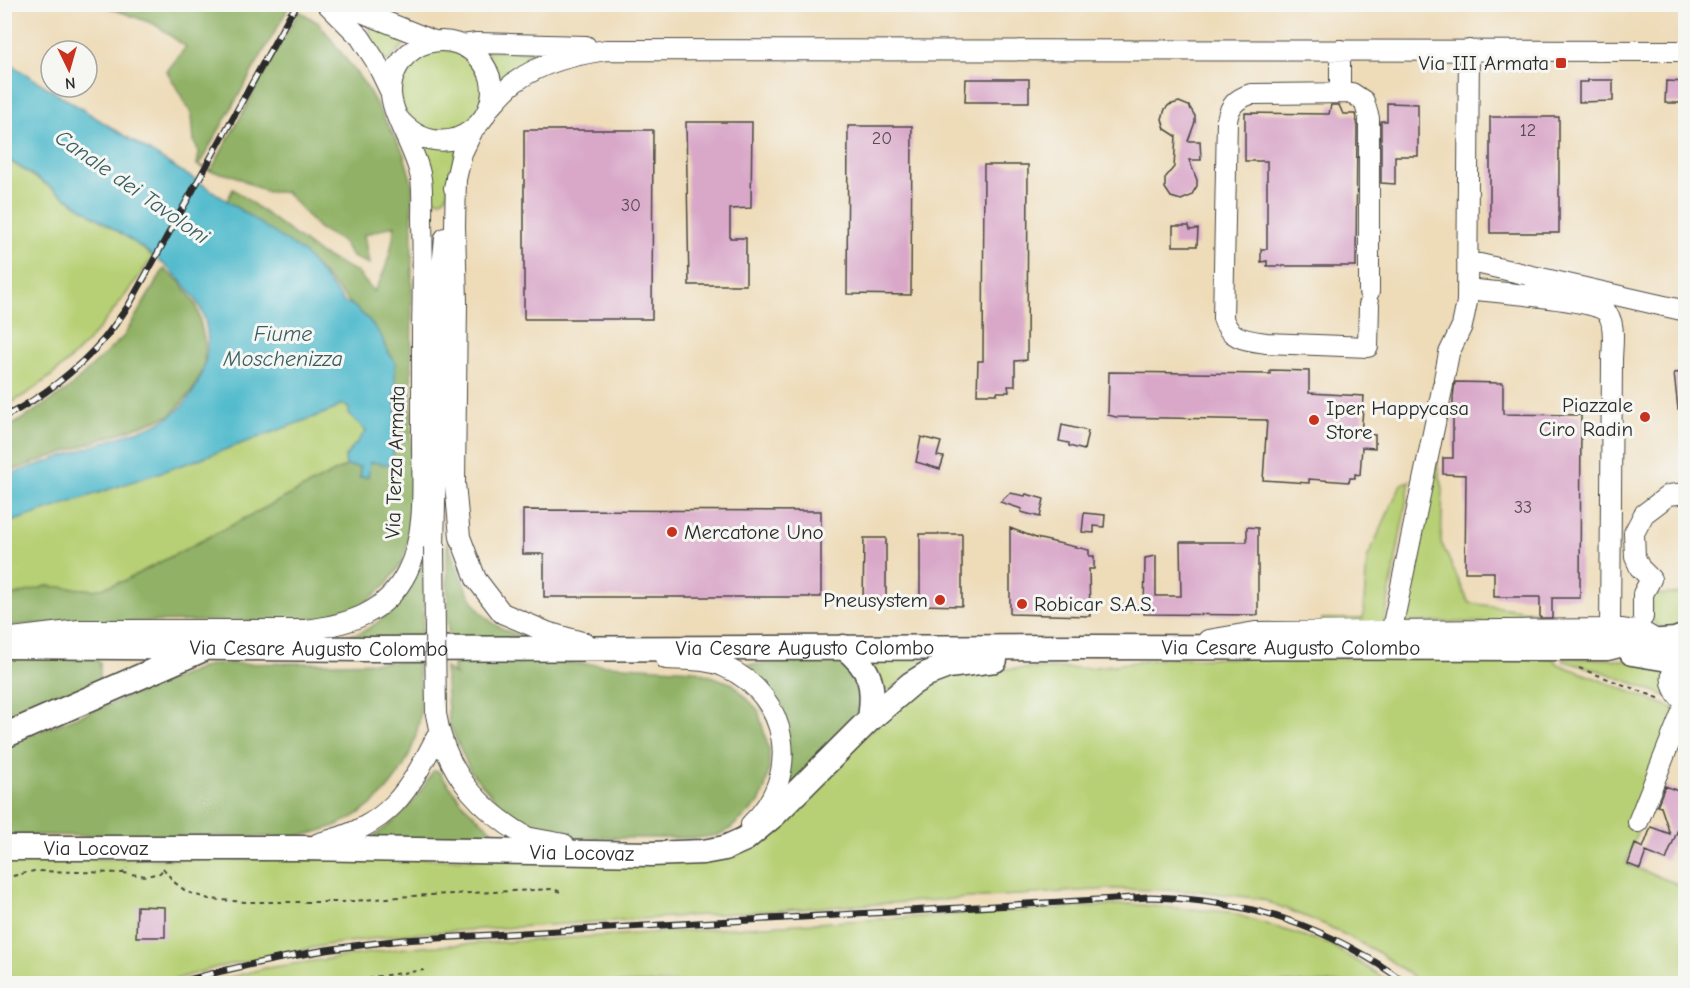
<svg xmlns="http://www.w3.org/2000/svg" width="1690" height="988" viewBox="0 0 1690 988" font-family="'Comic Neue',sans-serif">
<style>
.green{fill:#b7d075;stroke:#717e50;stroke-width:1.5}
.forest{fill:#91b266;stroke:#5e6e48;stroke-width:1.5}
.water{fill:#50bacc;stroke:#3e727c;stroke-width:1.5}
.building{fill:#d9a8c9}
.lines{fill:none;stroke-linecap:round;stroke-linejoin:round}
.minor-casing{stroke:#484640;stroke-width:22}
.major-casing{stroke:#484640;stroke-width:27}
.path{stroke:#484640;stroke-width:2;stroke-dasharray:4.5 4.5;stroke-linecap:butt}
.minor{stroke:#fff;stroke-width:20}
.major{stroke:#fff;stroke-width:24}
.rail-casing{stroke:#2b2b2b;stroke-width:7}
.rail{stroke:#f6f6f2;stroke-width:4.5;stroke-dasharray:14;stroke-linecap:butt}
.minor-bridge-casing{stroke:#484640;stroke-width:22;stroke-linecap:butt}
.minor-bridge{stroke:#fff;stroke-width:20}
.poi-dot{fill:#c8321e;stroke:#f6f6f2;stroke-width:2}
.labels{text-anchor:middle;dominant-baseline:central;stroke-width:6;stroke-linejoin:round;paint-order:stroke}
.number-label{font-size:18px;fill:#564a52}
.poi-label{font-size:21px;fill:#2b2b2b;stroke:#f6f6f2;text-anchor:end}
.street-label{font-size:21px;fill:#2b2b2b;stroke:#f6f6f2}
.water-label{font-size:22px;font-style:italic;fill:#385d63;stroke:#f6f6f2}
</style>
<rect width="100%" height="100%" fill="#f6f6f2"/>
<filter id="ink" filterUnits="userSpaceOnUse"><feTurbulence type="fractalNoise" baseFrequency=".0167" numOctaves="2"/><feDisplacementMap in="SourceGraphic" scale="12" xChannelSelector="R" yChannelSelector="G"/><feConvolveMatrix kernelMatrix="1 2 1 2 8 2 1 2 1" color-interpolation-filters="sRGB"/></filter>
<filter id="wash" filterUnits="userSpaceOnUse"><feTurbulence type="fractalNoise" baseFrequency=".008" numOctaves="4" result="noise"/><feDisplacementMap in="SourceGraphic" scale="24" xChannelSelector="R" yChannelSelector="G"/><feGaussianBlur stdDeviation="1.35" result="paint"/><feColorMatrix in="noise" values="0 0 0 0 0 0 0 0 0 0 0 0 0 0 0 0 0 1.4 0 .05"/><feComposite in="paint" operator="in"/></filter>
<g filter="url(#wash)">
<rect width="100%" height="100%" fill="#eedcb9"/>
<path class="green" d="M377,27L406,39L404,45L388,61L384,60L370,35L369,28Z
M437,49C448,50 459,51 467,58C483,71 489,96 478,113C473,121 461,128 453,134L422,131L401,108C401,74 400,60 437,49Z
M486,51L543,53L539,60L500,82Z
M459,142L446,197L439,201L434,198L420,143Z
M5,158L130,239L153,257C112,315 70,373 5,406Z
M342,404L349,408L366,431L345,457L346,466L124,581L95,590L47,586L5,598L4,524L191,462L333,410Z
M1436,460L1443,488L1441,542L1469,603L1535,612L1536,623L1405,622Z
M1410,481L1384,624H1322V619H1363L1367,559L1401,484Z
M1685,593V625C1669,629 1663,634 1651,618L1652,595Z
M873,657L924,659V662L890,690H879L869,660Z
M1169,658H1553L1558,664L1673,708L1677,716L1626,864L1685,887V983H1422L1379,953L1326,925L1261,899L1199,891L1111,889L407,934L327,945L218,967L162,983H5L4,859H718L916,693L957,671L994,669L1089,668Z
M1563,658L1612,659L1663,667L1674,699L1601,671L1563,661Z
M1129,904L1228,912L1329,944L1392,983H207L266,968L404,948Z"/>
<path class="forest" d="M102,5H290L199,165L211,170L299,11L319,23L366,86L403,152L412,183L411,528L403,561L387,584L364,604L335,617L286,621L71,622L5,626V598L47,586L95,590L124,581L346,466L360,467V477H368L370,462L392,465L396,412L395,362L369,320L349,302L305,255L227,201L233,189L319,253L357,272L374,292C387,271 392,249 395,225L364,235L369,264L352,257L343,242L318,228L286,192H266L235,176L210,171L197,165L199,152L194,142L192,115L167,71L186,47L154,24Z
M164,269L180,282L188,293L197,307L201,325L205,344L204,368L192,391L171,415L5,473V430L66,391L124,336Z
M447,541C459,571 470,614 503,629C511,633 521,635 529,638L448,640Z
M426,550L422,640L336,638C345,636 356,635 364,631C394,615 416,581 426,550Z
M5,656L95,658L100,663V678L95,686L5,727Z
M465,657L694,670L733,684L758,710L769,750V770L765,788L759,803L730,829L718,835L698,838H574L535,825L503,808L471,772L449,724L445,668L458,677L453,672V665Z
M833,661L851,663L862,685L859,707L854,722L794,784L786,779L789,755L738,665Z
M417,662C418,676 422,686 421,702C418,768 377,817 313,833C300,837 285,836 272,837L5,835V745L212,664Z
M433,771H438L464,805L500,838L499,843L373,840L375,835C401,818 418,798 433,771Z"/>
<path class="water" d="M5,61L205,186L304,253L345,303L351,304L369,320L382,337L385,347L395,362L396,412L392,465L370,462L368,477H360V467L346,466L345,457L366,431L349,414V408L342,404L333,410L191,462L5,524V476C45,462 85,449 125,435C141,429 162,424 175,413C207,386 219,333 194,297C172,265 133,241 100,220C69,199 37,177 5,158Z"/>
<g id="blocks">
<path class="building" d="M966,79H1029V102H965Z
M1588,80H1613V101L1579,102V82H1588Z
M1666,81L1686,82V103H1665Z
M1179,102L1189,106L1195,116V122L1188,141H1200L1201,160H1189L1197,180V186L1191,196L1181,200L1171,197L1165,188V178L1174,167L1176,136L1165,129L1162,119L1165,109L1169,105Z
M1387,103L1418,104V156H1395V184L1381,183V121H1387Z
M1331,105H1339L1343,114H1355L1357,122L1356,266H1267V261L1261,262V249H1267V161H1245V113L1329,114Z
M1490,117H1559V233H1490Z
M686,122H752L751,208L730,209V238H746V285H689Z
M848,126H912L911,295L847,294Z
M524,130H653L652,319H524Z
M984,165H1028L1027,360L1015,361V386H1008L1009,392H997V394H977L978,361H983Z
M1173,226H1189L1190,230L1198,229L1197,246H1173Z
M1270,370L1309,371V393L1364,396L1361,434L1375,435V448L1362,447L1360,475L1355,474V478H1350L1349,482L1309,479V483L1263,480L1267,420L1116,417L1108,415L1109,372L1270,374Z
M1686,372V408L1678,409L1674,373Z
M1455,382L1503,383V414L1581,415L1580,598H1552V618H1540V597H1494V572H1465L1466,475L1443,474V458H1453V398Z
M1062,425L1088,431L1084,450L1069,446V443L1059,441Z
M921,437L941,442L937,456L944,457L940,469L916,462Z
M1010,493L1025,496L1026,494L1044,499L1040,517L1021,512L1022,509L1000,502Z
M523,510L821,511V597H544V554H523Z
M1084,513L1105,515L1104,527L1094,526V533L1082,532Z
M1247,527L1258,528V615L1144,614L1145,558L1156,556V596H1181L1180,542H1247Z
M1010,528L1036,538L1089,550V556H1094V569H1089L1090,616L1010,614Z
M920,534H962V606L920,605Z
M864,538H886V602H863Z
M1665,786L1686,794V820L1682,819L1666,860L1646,852L1640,869L1628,864L1635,844L1643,848L1651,827L1670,834L1661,807L1657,806Z
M137,906L165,907V937H136Z"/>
</g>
</g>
<g filter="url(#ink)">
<use href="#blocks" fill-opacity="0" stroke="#484640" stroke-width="1.5"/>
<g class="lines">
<g class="minor-casing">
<path id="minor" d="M327,4L360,37L375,60L390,91
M341,4L434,41
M462,45L477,43L586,46
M1340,93V50
M488,109C497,100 505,89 515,82C542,62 574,55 606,50L1686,51
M456,177L455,226L457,302L455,483L460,537L476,579L502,613L547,632L586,643
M454,188L462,153L473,130
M1467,261L1686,311
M1467,289C1491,292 1590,299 1605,311C1617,321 1612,347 1612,361L1610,629
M1369,305L1368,347L1266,343C1246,340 1229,339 1223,318L1227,120C1230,105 1236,99 1251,94L1352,93L1364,101L1369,118V292
M1444,379L1449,353L1462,326L1467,302L1469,50
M434,547L440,287L445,238
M1643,617V594L1651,579L1640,568L1635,557L1634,533L1644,514L1669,495L1686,493
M1392,629L1443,385
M12,638L79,630H306C349,624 386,614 407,572C427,533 422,485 422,442C422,404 422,367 422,329C423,292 423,256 422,220C422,206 423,192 421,179C417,150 389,113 391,89C395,41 454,23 483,63C517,112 446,175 398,118
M1208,640L1255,632L1621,629L1643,632L1660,642
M666,659C686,660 707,659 725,667C790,696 802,777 751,824
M1680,661C1665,674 1672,692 1686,704
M436,714C446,776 484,815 538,843
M1638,822L1685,704
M526,837L564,844
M319,843C390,826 408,793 439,732"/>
</g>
<g class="major-casing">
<g id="major">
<path id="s1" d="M4,646L367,649L1089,647L1557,648H1607L1623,644L1675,640L1686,636"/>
<path d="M844,647C871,669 875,685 870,719"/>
<path d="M1632,653L1686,662"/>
<path d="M4,736L199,651"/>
<path id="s2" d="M4,848H301L651,854L703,852L725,848L745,839L774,815L870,719L911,684L927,674L948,666L995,660"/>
</g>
</g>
<path class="path" d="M1579,668L1661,699
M163,868L174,882L187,892L209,899L246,902H342L410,896L554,889L564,894
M123,873L146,876L160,873L164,868
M4,878L34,871L123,873L127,868
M360,984L373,977L424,970"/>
<use href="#minor" class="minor"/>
<use href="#major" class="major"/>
<g class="rail-casing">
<path id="rail" d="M4,417C41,398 77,370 104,339C113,328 121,316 129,305L290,15L298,4
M173,984C247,963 325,948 402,940L1150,897C1248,900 1328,925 1407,984"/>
</g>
<use href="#rail" class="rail"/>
<g class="minor-bridge-casing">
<path id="minor-bridge" d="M434,547L436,714"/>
</g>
<use href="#minor-bridge" class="minor-bridge"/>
</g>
</g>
<g class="poi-dot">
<rect x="1555" y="57" width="12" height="12" rx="3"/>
<circle cx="1645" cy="417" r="6"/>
<circle cx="1314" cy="420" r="6"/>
<circle cx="672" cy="532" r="6"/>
<circle cx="940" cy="600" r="6"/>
<circle cx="1022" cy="604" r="6"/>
</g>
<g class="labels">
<g class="number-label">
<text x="1528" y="130">12</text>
<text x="882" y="138">20</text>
<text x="631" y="205">30</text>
<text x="1523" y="507">33</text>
</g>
<g class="poi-label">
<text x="1549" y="63">Via III Armata</text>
<text x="1633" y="405">Piazzale<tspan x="1633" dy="24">Ciro Radin</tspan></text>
<text x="1326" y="408" text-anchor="start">Iper Happycasa<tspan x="1326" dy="24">Store</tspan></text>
<text x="684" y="532" text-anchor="start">Mercatone Uno</text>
<text x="928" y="600">Pneusystem</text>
<text x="1034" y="604" text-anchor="start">Robicar S.A.S.</text>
</g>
<g class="street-label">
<text transform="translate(395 462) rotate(-88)">Via Terza Armata</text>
<text stroke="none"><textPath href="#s1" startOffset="801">Via Cesare Augusto Colombo</textPath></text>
<text stroke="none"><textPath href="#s1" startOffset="315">Via Cesare Augusto Colombo</textPath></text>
<text stroke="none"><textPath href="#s1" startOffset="1287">Via Cesare Augusto Colombo</textPath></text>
<text stroke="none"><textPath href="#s2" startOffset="92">Via Locovaz</textPath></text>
<text stroke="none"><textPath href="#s2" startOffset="578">Via Locovaz</textPath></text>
</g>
<g class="water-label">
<text transform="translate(132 187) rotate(35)">Canale dei Tavoloni</text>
<text x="283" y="334">Fiume<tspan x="283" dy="25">Moschenizza</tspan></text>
</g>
</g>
<rect width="1690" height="988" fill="none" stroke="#f6f6f2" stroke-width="24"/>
<g transform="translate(69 69) rotate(175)"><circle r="28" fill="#f6f6f2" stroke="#a5a5a2" stroke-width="1.5"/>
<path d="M0-4.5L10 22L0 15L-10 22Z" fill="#c8321e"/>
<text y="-9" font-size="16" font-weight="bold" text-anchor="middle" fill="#2b2b2b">N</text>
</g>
</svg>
